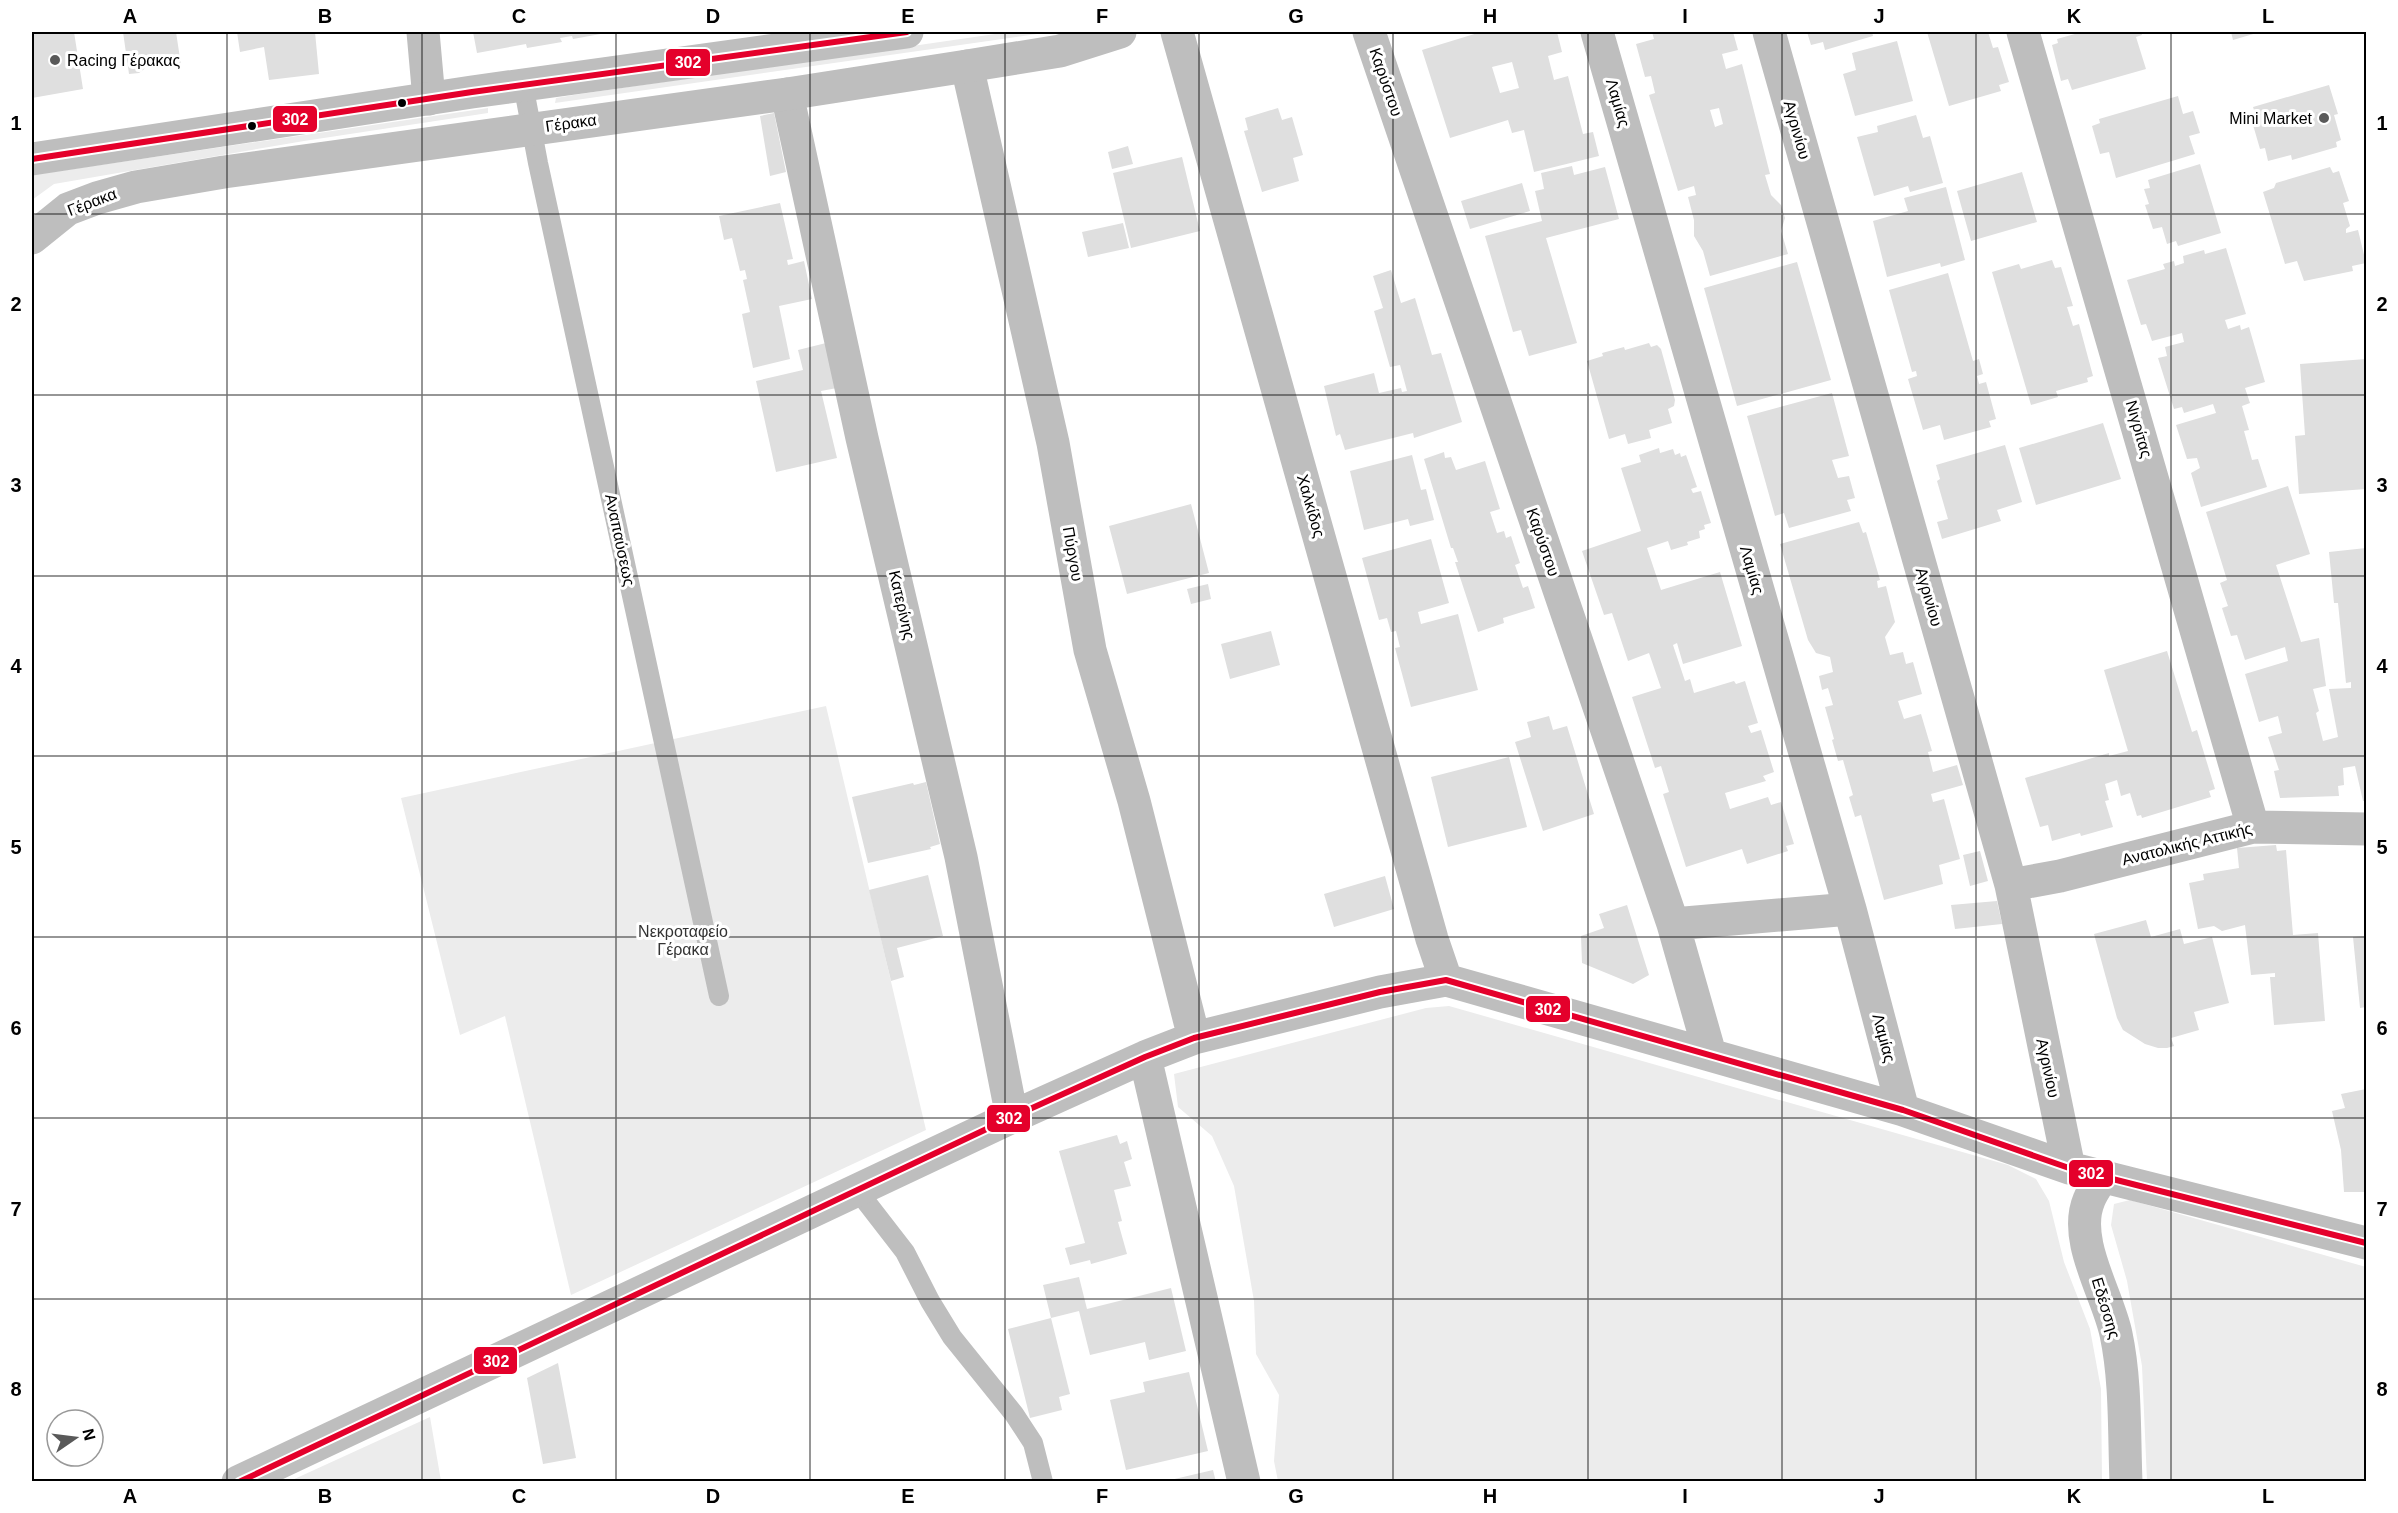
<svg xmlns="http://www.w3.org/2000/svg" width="2398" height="1513" viewBox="0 0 2398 1513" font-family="Arial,sans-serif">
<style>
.green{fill:#ececec}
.building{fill:#dfdfdf;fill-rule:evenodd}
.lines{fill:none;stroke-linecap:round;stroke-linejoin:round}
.service{stroke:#bebebe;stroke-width:20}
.minor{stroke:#bebebe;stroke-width:33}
.tertiary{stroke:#bebebe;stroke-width:33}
.bus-1-casing{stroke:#fff;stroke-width:10}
.bus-1{stroke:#e4002b;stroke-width:6}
.grid{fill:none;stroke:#000;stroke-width:1.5;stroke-opacity:0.55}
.poi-dot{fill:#595959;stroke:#fff;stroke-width:2}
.bus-dot{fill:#000;stroke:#fff;stroke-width:2}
.labels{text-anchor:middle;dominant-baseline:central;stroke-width:6;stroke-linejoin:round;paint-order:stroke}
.poi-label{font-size:16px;fill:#000;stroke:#fff;text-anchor:start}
.street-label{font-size:16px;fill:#000;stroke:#fff}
.park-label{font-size:16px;fill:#333;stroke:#fff}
.line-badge{stroke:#fff;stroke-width:2}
.badge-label{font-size:16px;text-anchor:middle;font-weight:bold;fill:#fff}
.neatline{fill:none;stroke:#000;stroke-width:2}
.grid-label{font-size:20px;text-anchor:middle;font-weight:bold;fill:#000}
</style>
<rect width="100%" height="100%" fill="#fff"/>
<path class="green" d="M1009,32H1051L555,103L556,98L580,94Z
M488,108V113L304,141L54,184L32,200V175Z
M826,706L926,1130L571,1295L505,1016L460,1035L401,798Z
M1449,1006L2008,1165L2036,1179L2049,1201L2064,1262L2090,1329L2101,1389L2102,1481H1278L1274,1461L1279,1395L1256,1354L1254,1301L1234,1186L1212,1136L1178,1107L1174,1074L1426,1008Z
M2130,1200L2366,1267V1481H2147L2142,1366L2127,1281L2111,1225L2114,1204Z
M430,1417L441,1481H290Z"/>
<path class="building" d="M32,32H74L83,89L32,98Z
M123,32H176L181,65L170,66L166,63L165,57L144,59L146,67L143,70L139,73L129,74Z
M237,32H315L319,74L269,80L264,47L240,52Z
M473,32H606V33L573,39L572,36L560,38L562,42L527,48L526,44L477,53Z
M1481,32H1557L1562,52L1548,56L1554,80L1568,76L1583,134L1593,132L1599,156L1534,172L1524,130L1512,133L1508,120L1450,138L1422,50ZM1512,62L1519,88L1500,93L1492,67Z
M1652,32H1733L1738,50L1722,54L1726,69L1742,64L1770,174L1765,175L1771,195L1781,205L1785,218L1781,231L1788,254L1710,276L1703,251L1694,236V220L1688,197L1696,195L1694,186L1678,191L1649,95L1655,93L1651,76L1645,77L1636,44L1654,39ZM1719,108L1723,124L1715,127L1710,110Z
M1807,32H1872L1873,36L1825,50L1823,42L1811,45Z
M1927,32H1988L1993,48L1998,47L2009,82L1999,85L2001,91L1949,106Z
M2082,32H2141L2142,35L2136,37L2146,69L2072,90L2068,79L2061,81L2052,45L2058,43L2057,39Z
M2231,32H2260L2233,40Z
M1897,41L1913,101L1855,116L1843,74L1856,70L1852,53Z
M2329,85L2338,114L2334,115L2341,140L2336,142L2337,147L2292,160L2291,155L2268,161L2265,148L2260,149L2251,118L2256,116L2253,107Z
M2178,96L2183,114L2193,111L2200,133L2189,136L2195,154L2116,178L2109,152L2100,154L2092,126L2100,123L2099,119Z
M1278,108L1282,120L1292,117L1303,155L1293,158L1299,181L1262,192L1244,131L1248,130L1245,118Z
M774,113L786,172L770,176L760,116Z
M1916,115L1923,138L1930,136L1943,183L1910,192L1908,186L1874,196L1857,137L1878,132L1877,126Z
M1128,146L1133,164L1112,169L1108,152Z
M1182,157L1200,231L1131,248L1113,173Z
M2200,164L2221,233L2178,246L2176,241L2167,244L2162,227L2153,229L2145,205L2149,204L2144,189L2150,188L2148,180Z
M1572,166L1574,175L1605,167L1619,219L1546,238L1577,343L1529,356L1521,330L1513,332L1485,236L1542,221L1535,191L1544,189L1541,173Z
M2330,167L2333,173L2339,171L2349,201L2343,203L2350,226L2346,229V233L2358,230L2366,263L2352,266L2353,271L2304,281L2297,261L2285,264L2263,192L2274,188L2276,183Z
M2022,172L2037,222L1971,241L1957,191Z
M1522,183L1530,211L1470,229L1461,201Z
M1946,187L1965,260L1941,267L1940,263L1887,277L1873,221L1908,211L1904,198Z
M780,203L793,259L787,260L788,265L804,261L812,299L779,306L790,359L753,368L742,314L750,312L743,280L747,279L745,270L740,271L732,238L724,240L719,216Z
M1123,223L1129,248L1088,257L1082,232Z
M2226,248L2246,314L2225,320L2228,329L2240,325L2241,330L2249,327L2265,382L2245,388L2250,403L2242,406L2249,430L2244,431L2252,460L2258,459L2267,487L2201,507L2191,473L2200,468L2197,458L2187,459L2176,425L2216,413L2213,404L2184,413L2182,407L2174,409L2158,358L2167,356L2165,347L2184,342L2182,333L2152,341L2146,324L2141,325L2127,280L2165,269L2163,264L2174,261L2175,266L2184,263L2183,256L2204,250L2205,254Z
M2052,260L2055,268L2061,267L2073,306L2067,307L2073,326L2079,324L2093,376L2087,378L2088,382L2056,391L2058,397L2031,405L1992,272L2019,264L2021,269Z
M1797,262L1831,380L1737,406L1704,288Z
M1391,270L1401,303L1415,298L1432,355L1441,353L1462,422L1414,438L1413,433L1345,450L1340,434L1336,436L1324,386L1374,373L1379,393L1401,388L1402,392L1407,391L1400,365L1390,367L1374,311L1383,308L1373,276Z
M1948,273L1973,361L1979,359L1983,374L1977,376L1979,384L1986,382L1996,419L1989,421L1991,427L1944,440L1940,425L1923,430L1908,379L1917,376L1916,371L1912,372L1889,290Z
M826,343L837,388L821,391L837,458L776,472L756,381L803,370L798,350Z
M1649,343L1651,347L1657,345L1661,349L1675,400L1674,406L1668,409L1672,423L1649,430L1651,438L1628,444L1625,434L1609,439L1587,361L1603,356L1602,353L1624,347L1625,350Z
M2366,359V489L2299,494L2295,436L2305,435L2300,364Z
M1832,393L1849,456L1832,460L1838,478L1849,476L1855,498L1847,500L1851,511L1789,528L1784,513L1775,516L1747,416Z
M2103,423L2121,479L2036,505L2019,448Z
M2005,445L2022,502L1997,510L2001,521L1942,539L1937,522L1948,519L1937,481L1940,479L1936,465Z
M1659,448L1660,453L1673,449L1675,455L1680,453L1681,457L1686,455L1697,487L1691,489L1693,493L1701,491L1711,523L1704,525L1705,529L1699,531L1700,538L1687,542L1688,545L1671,550L1668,541L1647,548L1661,590L1720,572L1742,646L1683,664L1677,643L1673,645L1685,681L1690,679L1694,693L1734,681L1736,684L1745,681L1758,723L1748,726L1751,733L1761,730L1774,772L1763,776L1766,781L1725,793L1730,809L1768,797L1771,805L1781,802L1794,844L1786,846L1788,851L1747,864L1742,849L1686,867L1663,794L1669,792L1661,766L1655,768L1632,697L1661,688L1649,653L1628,661L1612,613L1604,615L1582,551L1641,531L1621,468L1641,462L1639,455Z
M1444,452L1445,458L1451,457L1456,470L1485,461L1500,509L1490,512L1497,533L1504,531L1506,538L1511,536L1520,563L1515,565L1523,588L1528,586L1535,608L1503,618L1504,623L1478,632L1455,562H1458L1453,548H1451L1424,459Z
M1412,455L1421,490L1426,489L1434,520L1410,526L1408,519L1364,530L1350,471Z
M2288,486L2310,554L2276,565L2301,642L2319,638L2326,686L2313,689L2319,711L2316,713L2323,741L2338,737L2329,689L2351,688V682L2346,683L2338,603H2334L2329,552L2366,548V801H2363L2355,766L2343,768L2344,785L2338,786L2339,796L2280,798L2274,771L2279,770L2268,737L2282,733L2278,716L2259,722L2245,674L2288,661L2285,647L2245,660L2237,635L2231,636L2222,608L2228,606L2220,583L2227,580L2206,512Z
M1191,504L1209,573L1127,594L1109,526Z
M1859,522L1863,533L1866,532L1880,580L1877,581L1878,588L1886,586L1895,622L1885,637L1890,655L1903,652L1906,664L1913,662L1922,694L1898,701L1904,719L1921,714L1932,751L1928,752L1933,772L1957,765L1963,785L1931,794L1933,802L1944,799L1960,859L1939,865L1943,884L1884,900L1861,815L1855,817L1849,797L1853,795L1843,760L1838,761L1832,740L1834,739L1825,707L1833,705L1828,688L1822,690L1819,676L1833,672L1830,657L1816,653L1808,640L1780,544Z
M1431,539L1449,603L1418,612L1421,624L1458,614L1478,690L1411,707L1395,648L1400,647L1396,631L1391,632L1387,618L1379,620L1362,558Z
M1208,584L1211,599L1191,604L1187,589Z
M1271,631L1280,665L1230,679L1221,644Z
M2167,651L2192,732L2197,730L2215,789L2209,791L2211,797L2142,818L2141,815L2137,816L2130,793L2121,796L2117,780L2105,784L2109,800L2105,801L2113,827L2081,836L2080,833L2052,841L2048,825L2040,827L2025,778L2109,753V756L2128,751L2104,670Z
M1549,716L1553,730L1567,726L1594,814L1543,831L1515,742L1531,737L1527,722Z
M1509,757L1527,827L1448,847L1431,777Z
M926,782L940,844L930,847L931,849L868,863L852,797L913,783L914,785Z
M2276,845L2277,851L2286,850L2293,935L2318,933L2325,1021L2274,1025L2270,977H2275V973L2251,975L2245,925L2222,931L2214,926L2198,929L2189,883L2204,880L2203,874L2239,868L2237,848Z
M1980,851L1988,881L1970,886L1963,855Z
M928,875L943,936L897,948L904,977L891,981L869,890Z
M1385,876L1394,909L1334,927L1324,894Z
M1997,901L2002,924L1955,929L1951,905Z
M1627,905L1649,975L1633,984L1582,963L1581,936L1604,928L1599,914Z
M2146,920L2151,937L2180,929L2184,944L2212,937L2229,1003L2194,1012L2199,1030L2171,1038L2174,1046L2167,1048H2158L2145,1044L2123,1030L2117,1018L2094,934Z
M2366,936V1007L2360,1008L2353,937Z
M2366,1089V1192H2344L2341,1150L2332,1111L2345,1108L2341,1094Z
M1117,1135L1120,1144L1127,1141L1132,1159L1124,1162L1131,1186L1114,1190L1122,1221L1118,1222L1127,1254L1091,1264L1090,1260L1070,1265L1065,1248L1085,1243L1059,1151Z
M1079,1277L1087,1309L1171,1288L1186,1351L1149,1360L1145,1342L1090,1355L1079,1311L1051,1318L1043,1285Z
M1051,1318L1070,1394L1059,1397L1062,1410L1030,1418L1008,1329Z
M558,1363L576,1458L543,1464L527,1378Z
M1189,1372L1208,1451L1126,1470L1110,1400L1145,1392L1143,1382Z
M1213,1470L1216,1482H1167L1166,1481Z"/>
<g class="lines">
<path class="service" d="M523,84L538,163L719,996
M857,1190L905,1252L930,1301L952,1337L1014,1414L1033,1443L1043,1482"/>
<path class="minor" d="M423,32L429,99
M1177,32L1432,939L1446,980
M1369,32L1673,924L1710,1054
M1597,32L1850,909L1903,1110
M1769,32L2011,885L2069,1168
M2023,32L2253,827
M967,66L1053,443L1090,650L1134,801L1194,1038
M787,94L862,438L961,857L1012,1117
M2011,885L2060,876L2253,827L2366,829
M1673,924L1850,909
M1145,1057L1244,1482
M2103,1176C2098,1184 2092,1192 2089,1200C2072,1240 2108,1295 2116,1334C2126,1381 2124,1433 2126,1482
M238,1482L1012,1117L1145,1057L1194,1038L1380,992L1446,980L1903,1110L2069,1168L2366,1243"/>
<path class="tertiary" d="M32,159L472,92L907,32
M32,238L68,209L97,198L136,187L224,172L787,94L967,66L1060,51L1120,32"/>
<g class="bus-1-casing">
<path id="bus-1" d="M32,159L472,92L907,32
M239,1482L1012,1117L1145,1057L1194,1038L1380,992L1446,980L1903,1110L2069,1168L2366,1243"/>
</g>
<use href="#bus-1" class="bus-1"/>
</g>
<path class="grid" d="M227,32V1482M422,32V1482M616,32V1482M810,32V1482M1005,32V1482M1199,32V1482M1393,32V1482M1588,32V1482M1782,32V1482M1976,32V1482M2171,32V1482M32,214H2366M32,395H2366M32,576H2366M32,756H2366M32,937H2366M32,1118H2366M32,1299H2366"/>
<g class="poi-dot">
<circle cx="55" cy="60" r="6"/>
<circle cx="2324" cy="118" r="6"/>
</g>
<g class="bus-dot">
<circle cx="402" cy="103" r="5"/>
<circle cx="252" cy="126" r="5"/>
</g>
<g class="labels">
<g class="poi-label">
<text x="67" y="60">Racing Γέρακας</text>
<text x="2312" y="118" text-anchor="end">Mini Market</text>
</g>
<g class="street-label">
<text transform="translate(1386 82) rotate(71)">Καρύστου</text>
<text transform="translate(1618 103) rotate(74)">Λαμίας</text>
<text transform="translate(571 123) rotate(-8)">Γέρακα</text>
<text transform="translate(1797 130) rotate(74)">Αγρινίου</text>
<text transform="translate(92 202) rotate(-21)">Γέρακα</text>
<text transform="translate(2139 429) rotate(74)">Νιγρίτας</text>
<text transform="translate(1311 506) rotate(74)">Χαλκίδος</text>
<text transform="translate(620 540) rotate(78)">Αναπαύσεως</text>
<text transform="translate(1543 542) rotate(71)">Καρύστου</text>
<text transform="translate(1073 554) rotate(80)">Πύργου</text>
<text transform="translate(1752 570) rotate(74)">Λαμίας</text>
<text transform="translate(1929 597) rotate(74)">Αγρινίου</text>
<text transform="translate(902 605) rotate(77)">Κατερίνης</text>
<text transform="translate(2187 844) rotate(-14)">Ανατολικής Αττικής</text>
<text transform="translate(1884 1038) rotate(75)">Λαμίας</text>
<text transform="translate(2048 1068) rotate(78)">Αγρινίου</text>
<text transform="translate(2106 1308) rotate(73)">Εδέσσης</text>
</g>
<g class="park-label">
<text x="683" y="931">Νεκροταφείο<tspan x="683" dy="18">Γέρακα</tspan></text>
</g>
</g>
<g class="line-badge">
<rect x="665" y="48" width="46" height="29" rx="6" fill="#e4002b"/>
<rect x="272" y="105" width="46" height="28" rx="6" fill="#e4002b"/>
<rect x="1525" y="995" width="46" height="28" rx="6" fill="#e4002b"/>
<rect x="986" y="1104" width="45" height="29" rx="6" fill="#e4002b"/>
<rect x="2068" y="1159" width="46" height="29" rx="6" fill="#e4002b"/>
<rect x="473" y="1346" width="45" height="29" rx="6" fill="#e4002b"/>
</g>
<g class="badge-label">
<text x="688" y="68">302</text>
<text x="295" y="125">302</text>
<text x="1548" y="1015">302</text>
<text x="1009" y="1124">302</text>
<text x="2091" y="1179">302</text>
<text x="496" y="1367">302</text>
</g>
<rect width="2398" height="1513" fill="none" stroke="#ffffff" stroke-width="66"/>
<g transform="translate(75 1438) rotate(76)"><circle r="28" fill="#ffffff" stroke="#999999" stroke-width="1.5"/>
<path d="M0-4.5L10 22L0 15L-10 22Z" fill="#595959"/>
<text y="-9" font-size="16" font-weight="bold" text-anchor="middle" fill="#000000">N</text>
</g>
<rect x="33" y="33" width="2332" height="1447" class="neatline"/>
<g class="grid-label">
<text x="130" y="23">A</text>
<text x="325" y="23">B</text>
<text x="519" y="23">C</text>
<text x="713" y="23">D</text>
<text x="908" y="23">E</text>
<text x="1102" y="23">F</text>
<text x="1296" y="23">G</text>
<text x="1490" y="23">H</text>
<text x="1685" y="23">I</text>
<text x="1879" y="23">J</text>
<text x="2074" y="23">K</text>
<text x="2268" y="23">L</text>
<text x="16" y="130">1</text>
<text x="2382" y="130">1</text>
<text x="16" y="311">2</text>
<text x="2382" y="311">2</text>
<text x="16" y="492">3</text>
<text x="2382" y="492">3</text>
<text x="16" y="673">4</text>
<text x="2382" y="673">4</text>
<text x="16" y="854">5</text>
<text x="2382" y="854">5</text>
<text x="16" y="1035">6</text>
<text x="2382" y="1035">6</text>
<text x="16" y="1216">7</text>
<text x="2382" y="1216">7</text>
<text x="16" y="1396">8</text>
<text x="2382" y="1396">8</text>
<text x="130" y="1503">A</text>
<text x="325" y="1503">B</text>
<text x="519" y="1503">C</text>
<text x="713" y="1503">D</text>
<text x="908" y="1503">E</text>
<text x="1102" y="1503">F</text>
<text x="1296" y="1503">G</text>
<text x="1490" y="1503">H</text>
<text x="1685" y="1503">I</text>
<text x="1879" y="1503">J</text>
<text x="2074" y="1503">K</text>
<text x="2268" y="1503">L</text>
</g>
</svg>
